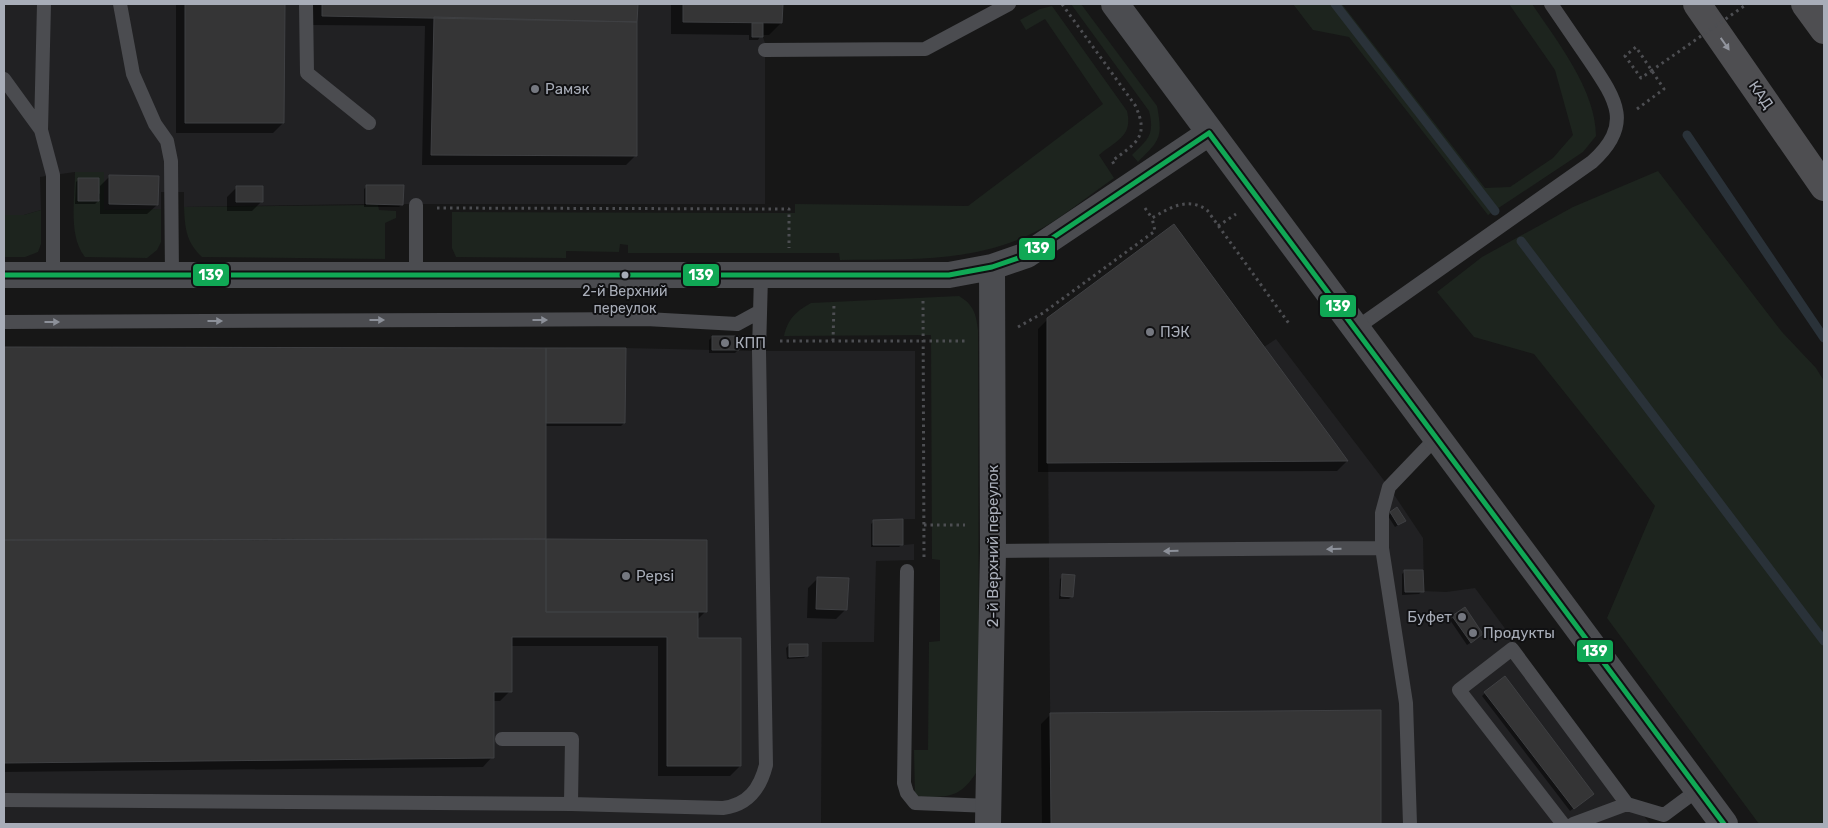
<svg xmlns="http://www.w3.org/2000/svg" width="1828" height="828" viewBox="0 0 1828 828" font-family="Rubik,sans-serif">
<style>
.built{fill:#212123}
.green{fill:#1d241e}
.shadow{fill:#0007}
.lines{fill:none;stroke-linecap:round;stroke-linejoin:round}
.stream{stroke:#2a3239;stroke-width:9}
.building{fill:#353536;stroke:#3f4043}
.path{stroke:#4d4e52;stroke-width:3;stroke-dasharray:2.5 4;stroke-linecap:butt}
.service{stroke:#4b4c50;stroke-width:14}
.minor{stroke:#4b4c50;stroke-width:26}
.tertiary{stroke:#4b4c50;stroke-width:28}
.motorway{stroke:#4e4e51;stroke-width:28}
.path-bridge{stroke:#4d4e52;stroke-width:3;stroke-dasharray:2.5 4;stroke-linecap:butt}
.bus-1-casing{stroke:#111113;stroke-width:9}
.bus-1{stroke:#10a855;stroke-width:5}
.oneway{fill:#92959e}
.oneway2{fill:#8c9099}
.poi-dot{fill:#757880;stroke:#111113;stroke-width:2}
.bus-dot{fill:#a8adb8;stroke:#111113;stroke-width:2}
.labels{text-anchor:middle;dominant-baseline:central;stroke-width:4;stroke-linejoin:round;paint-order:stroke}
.bus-label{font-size:14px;fill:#a8adb8;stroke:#111113}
.poi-label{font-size:15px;fill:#a8adb8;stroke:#111113;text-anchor:start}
.street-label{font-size:15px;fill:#a8adb8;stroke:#111113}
.line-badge{stroke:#111113;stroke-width:2}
.badge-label{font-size:14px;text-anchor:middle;font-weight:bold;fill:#fff}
</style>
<rect width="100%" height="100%" fill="#171717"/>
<path class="built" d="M4,4H783L782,23H763V37L765,43V204H366L184,207V192H161V209L104,210V172H75L40,177L41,210L24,215H4Z
M1174,224L1264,347L1276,339L1389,487L1423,538L1424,591L1446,592L1475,588L1650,824H1051L1047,318Z
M4,347L626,348L759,351H915V519L873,520L903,545L914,544V560L876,561L874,642H822L821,824H4Z"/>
<path class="green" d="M1071,4H1081L1157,106C1163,138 1160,140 1138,162L1132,155C1148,139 1155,135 1149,111Z
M1293,4H1342L1485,188L1510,187L1553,158L1573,135L1555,70L1509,4H1532C1557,41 1596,90 1596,136L1583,152L1488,215L1349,37L1313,30Z
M1052,6L1127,111C1133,136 1117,140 1099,155L1114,178C1088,196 1062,218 1035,232C974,263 906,259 840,260L839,253H628V245L620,244L619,252L566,251V258L456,257L452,248V212L795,213V204L968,206L1103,104L1045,19L1026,30L1020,20L1040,9Z
M1658,171L1782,332L1816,368L1824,381V824H1759L1607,618L1655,506L1534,354L1474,337L1437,292L1482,257L1573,207Z
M75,172H104V210L161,209V242L157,250L147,258L85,257C68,236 75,199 75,172Z
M378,205L379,210L396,211V218L385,223V259L202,257C186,242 185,228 184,207Z
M41,210V244L38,252L25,257H4V215H24Z
M959,296C974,305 976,314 978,330L979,768C961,799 948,798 915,796L914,750H928L929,642L940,641V560L932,559L931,335L784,336C788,319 795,312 811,303Z"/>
<path class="shadow" d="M142,4H283V123L273,133H176V5Z
M313,4H637L636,155L626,165H422L425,26L313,25Z
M671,4H782L781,23L769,35H761L758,40H749V35L671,34Z
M110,176L157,205L147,214H100V199L95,204H75L76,182L79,179L100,194V186Z
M367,186L402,204L399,207H364V189Z
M237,187L261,202L252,211H227V197Z
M1173,226L1347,461L1337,471L1038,472V329L1048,319Z
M712,337L738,350L735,353H709V340Z
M4,348L624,349V423L621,426H545V541L705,612L697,620V640L740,766L730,776H658V646H510V691L500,701H493L492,757L483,767L4,772Z
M1396,509L1404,521L1395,527L1388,516Z
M874,521L902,544L899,547H871V524Z
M1405,571L1422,591L1419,594L1402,595V574Z
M1063,576L1072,596L1069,599H1059L1060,579Z
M818,578L846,609L836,619L807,618L808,588Z
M1453,617L1479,637L1467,645L1450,620Z
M789,645L807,655L804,658L787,659L786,648Z
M1485,693L1590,796L1570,811L1482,696Z
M1380,711V824H1042L1041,724L1051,714Z"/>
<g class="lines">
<path class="stream" d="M1335,4L1495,211
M1687,135L1824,338
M1521,241L1824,641"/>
</g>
<path class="building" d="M185,4H285L284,123H185Z
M322,4H638L637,22L322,16Z
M683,4H783L782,23L683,22Z
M434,17L637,22V156L431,155Z
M752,23H763V37H752Z
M109,175L159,176L158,205L109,204Z
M78,178H99V201H78Z
M366,185H404L403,205L366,204Z
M236,186H263V202H236Z
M1174,224L1335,443L1348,461L1047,463V318Z
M712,336H739V350H712Z
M4,347L546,348V539L4,540Z
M546,348H626L625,423H546Z
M1397,507L1406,521L1398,525L1390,512Z
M903,519V545H873V520Z
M546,539L707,540V612H546Z
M546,539V612H698V638H741V766H667V637H512V692H494V758L4,763V540Z
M1404,570H1423L1424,592H1405Z
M1062,574L1075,575L1073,597L1061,596Z
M817,577L849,578L847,610L816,609Z
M1465,607L1483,634L1471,643L1452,616Z
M789,644H808V656L789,657Z
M1505,676L1594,794L1574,809L1484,692Z
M1381,710V824H1051L1050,713Z"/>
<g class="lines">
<path class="path" d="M1062,4L1135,105C1150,137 1136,143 1112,161L1114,164
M1637,109L1664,89L1636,47L1625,56L1641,78L1651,71
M437,208L789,209V248
M1145,208L1152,218C1171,207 1188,197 1207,210L1290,325
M1218,226L1236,214
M923,301L924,557
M1018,327L1043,313L1155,231L1152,218
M780,341H966
M833,341L834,304
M924,525H965"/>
<path class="service" d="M44,4L41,130L53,175V275
M120,4L133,74L155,124L167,141L171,161L172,276
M306,4L307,73L369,123
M765,50L925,49L1009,4
M4,79L41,130
M416,275V205
M4,322L646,319L737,324L759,312
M1355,329L1592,162C1633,125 1617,101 1590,61C1577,42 1564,23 1551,4
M993,551L1382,548
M907,571L904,783L907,793L915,803L990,806
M502,739H572L571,804
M4,800L571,804L723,808C748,805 760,789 766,765L759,351L761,276
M1410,824L1406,703L1382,548V513L1389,487L1436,438
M1563,824L1459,690L1512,649L1627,804L1664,815L1699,789
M1573,824L1627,804"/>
<path class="minor" d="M4,275H949L992,267L1027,255L1209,133
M988,824L993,551L992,267"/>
<path class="tertiary" d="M1115,4L1724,824"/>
<path class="motorway" d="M1697,4L1824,187
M1805,4L1824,30"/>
<path class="path-bridge" d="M1651,71L1747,4"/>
<g class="bus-1-casing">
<path id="bus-1" d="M1209,133L1724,824
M4,275H949L992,267L1027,255L1209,133"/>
</g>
<use href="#bus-1" class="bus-1"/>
</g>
<defs><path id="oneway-solid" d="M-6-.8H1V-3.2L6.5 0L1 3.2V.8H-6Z" transform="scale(1.25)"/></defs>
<use class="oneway" href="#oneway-solid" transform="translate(1725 44) rotate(55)"/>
<g class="oneway2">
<use href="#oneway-solid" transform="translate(377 320)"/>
<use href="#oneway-solid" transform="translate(540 320)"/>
<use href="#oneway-solid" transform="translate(215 321)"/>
<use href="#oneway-solid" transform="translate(52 322)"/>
<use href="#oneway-solid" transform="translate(1334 549) rotate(179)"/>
<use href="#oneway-solid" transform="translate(1171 551) rotate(179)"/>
</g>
<g class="poi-dot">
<circle cx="535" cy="89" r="5"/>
<circle cx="1150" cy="332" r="5"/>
<circle cx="725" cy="343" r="5"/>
<circle cx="626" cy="576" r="5"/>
<circle cx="1462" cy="617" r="5"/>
<circle cx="1473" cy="633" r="5"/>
</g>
<circle class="bus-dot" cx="625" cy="275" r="4.5"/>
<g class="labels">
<g class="bus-label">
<text x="625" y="291">2-й Верхний<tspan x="625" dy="17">переулок</tspan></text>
</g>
<g class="poi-label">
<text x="545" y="89">Рамэк</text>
<text x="1160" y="332">ПЭК</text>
<text x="735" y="343">КПП</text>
<text x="636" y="576">Pepsi</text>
<text x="1452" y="617" text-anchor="end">Буфет</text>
<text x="1483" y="633">Продукты</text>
</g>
<g class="street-label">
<text transform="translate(1761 95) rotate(55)">КАД</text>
<text transform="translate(993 546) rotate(-90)">2-й Верхний переулок</text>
</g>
</g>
<g class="line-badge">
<rect x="1018" y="237" width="38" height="24" rx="5" fill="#10a855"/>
<rect x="192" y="263" width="38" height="24" rx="5" fill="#10a855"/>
<rect x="682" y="263" width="38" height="24" rx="5" fill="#10a855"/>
<rect x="1319" y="294" width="38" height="24" rx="5" fill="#10a855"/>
<rect x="1576" y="639" width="38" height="24" rx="5" fill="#10a855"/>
</g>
<g class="badge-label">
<text x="1037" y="253">139</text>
<text x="211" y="280">139</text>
<text x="701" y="280">139</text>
<text x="1338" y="311">139</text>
<text x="1595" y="656">139</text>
</g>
<rect width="1828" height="828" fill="none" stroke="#a8adb8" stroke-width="10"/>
</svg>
